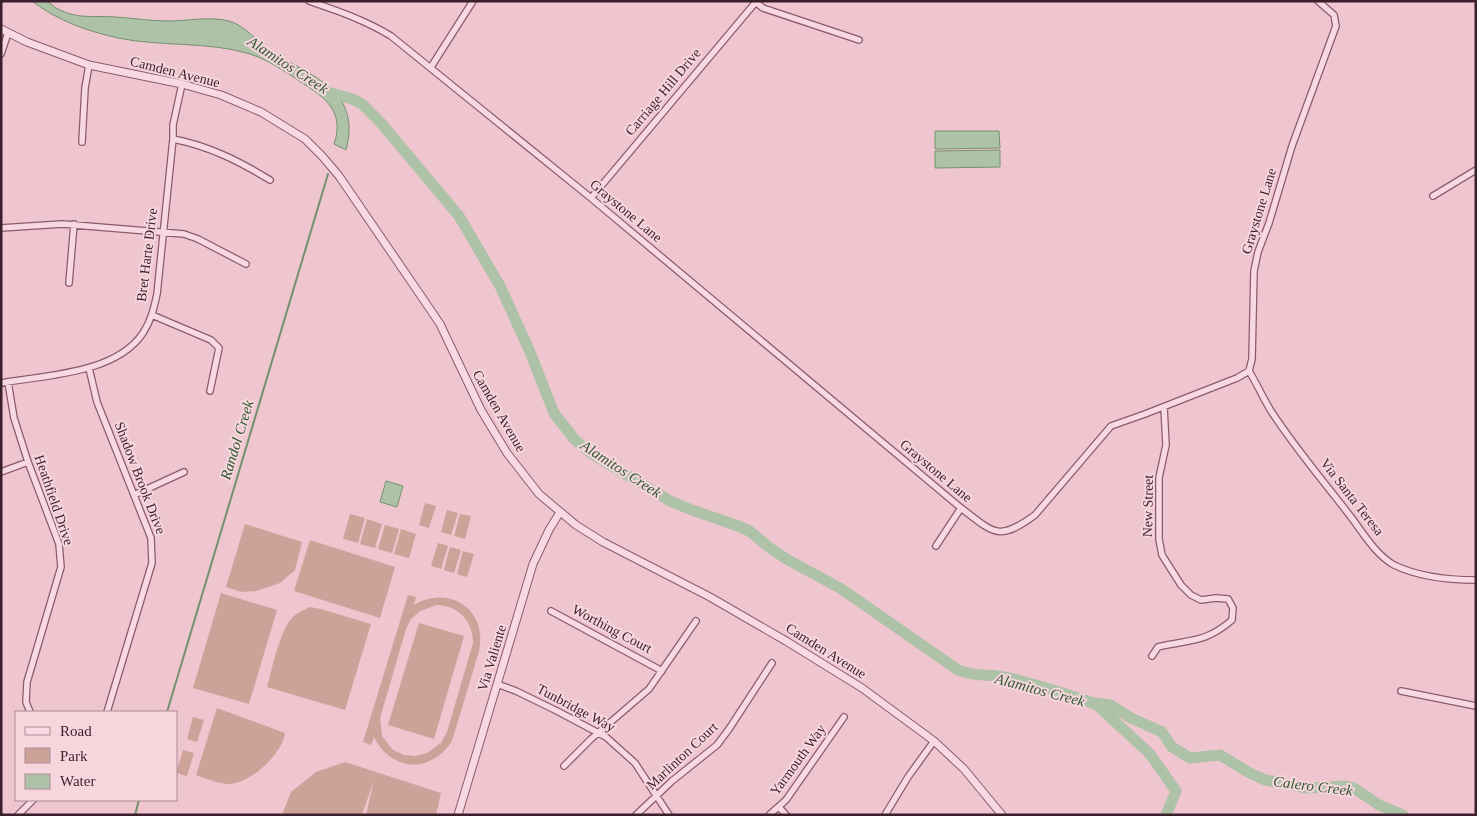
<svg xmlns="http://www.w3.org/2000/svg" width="1477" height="816" viewBox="0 0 1477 816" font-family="Georgia,serif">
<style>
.green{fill:#cda299;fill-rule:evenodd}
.water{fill:#aec2a7;stroke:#74916d}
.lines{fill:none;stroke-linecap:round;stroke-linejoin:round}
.stream{stroke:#74916d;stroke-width:2}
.river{stroke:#aec2a7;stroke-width:11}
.minor-casing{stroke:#8a5b6f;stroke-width:8}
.tertiary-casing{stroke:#8a5b6f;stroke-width:9}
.minor{stroke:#f9d9e1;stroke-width:5.5}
.tertiary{stroke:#f9d9e1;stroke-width:7}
.labels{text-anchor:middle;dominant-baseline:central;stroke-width:4;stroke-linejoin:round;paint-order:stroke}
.street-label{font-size:14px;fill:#3a1f2c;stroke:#f6d5dd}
.water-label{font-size:15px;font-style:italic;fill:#2f5a2e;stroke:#f6d5dd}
</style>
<rect width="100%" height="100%" fill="#efc5d0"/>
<path class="green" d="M425,503L436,506L429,528L419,525Z
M447,510L458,513L451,535L441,532Z
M350,514L365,518L358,543L343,539Z
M460,514L471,516L465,539L454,536Z
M367,519L382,524L375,548L360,544Z
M245,524L302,542L295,570L280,583L256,591L241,592L226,587Z
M385,525L399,529L392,553L378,549Z
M401,529L416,534L409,558L394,554Z
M310,540L395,567L380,618L294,591Z
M438,543L448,546L441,569L431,566Z
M450,547L461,550L454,573L444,570Z
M463,551L474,554L467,577L457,574Z
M221,593L277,610L249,704L193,688Z
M408,595L416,597L414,605C450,584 488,610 479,651L452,741C431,774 391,772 374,737L371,745L363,742ZM437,605C459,606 473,621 473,643L447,732L441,743L427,753L416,756L404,755L393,750L382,736L380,718L406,629L411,619L420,611Z
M310,607L321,609L371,624L345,710L267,687C272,669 280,629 293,617C298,612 304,610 310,607Z
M419,623L464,636L434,739L388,725Z
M217,708L285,733C282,754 252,782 230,784C222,785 204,778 196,775Z
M193,717L204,720L197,742L187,739Z
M183,750L194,753L187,776L176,773Z
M345,762L441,793L436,815H366L374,780L362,815H282L291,792L316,772Z"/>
<path class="water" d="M32,1C36,1 43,0 47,1C49,2 53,6 56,8C63,12 72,15 81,16C92,17 104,16 115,17C133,18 150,21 168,21C188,21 209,16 229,21C246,26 257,42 272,52C312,77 362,90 346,150L334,144C343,117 332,103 310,88C291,76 272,61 250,54C208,41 161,47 118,38C87,31 58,21 32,1Z
M935,131H999L1000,148L935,149Z
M1000,150V167L935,168V151Z
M386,481L403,486L397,507L380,502Z"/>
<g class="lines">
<path class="stream" d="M167,712L328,174
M135,815L139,800"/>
<path class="river" d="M321,90L352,99L362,104L381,123L459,216L500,286L530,352L554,413L575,440L592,454L670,501L692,510L741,527L751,532L770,548L788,560L840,588L958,670C974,677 987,674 1004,677C1033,683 1062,693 1090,702L1097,705L1150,754L1176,791L1166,815
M1095,703L1110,705L1131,718L1162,732L1172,747L1190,758L1220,755L1248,772L1265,780L1307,788L1345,786L1354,788L1379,805L1403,815"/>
<g class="minor-casing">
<path id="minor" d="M309,1C338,11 365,20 391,36L591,198L961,508C994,533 998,542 1035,515L1111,426L1145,414L1237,378L1249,371L1252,359L1254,271L1258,252L1269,223L1292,146L1336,26L1334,15L1318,1
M754,1L763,8L859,40
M1,54L8,33
M431,67L473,1
M173,139C209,146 239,161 270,180
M82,142L85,88L89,65
M1433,196L1476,170
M591,198L755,3
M1,228L62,224L184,234L198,239L246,264
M69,283L74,224
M152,315L211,340L219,348L210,391
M89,368L97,402L151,538L152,563L107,712
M1249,371C1257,384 1263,398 1271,411C1295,448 1324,482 1351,517C1363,533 1376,555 1394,565C1419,577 1448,580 1476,580
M8,382L14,418L28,462L59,544L61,567L27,682L26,702L30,712
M1,383C45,375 116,374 143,333C151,321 154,308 157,294L173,139V125L182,84
M1,472L28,462
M134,495L184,472
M936,546L961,508
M551,611L662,671
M1152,656L1158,647C1190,639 1204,644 1232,620L1233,608L1228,599L1216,598L1201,600L1191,595L1181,585L1162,555L1159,539V478L1166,445L1164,407
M497,684L516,691L557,711L606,737L635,763L669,815
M1401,691L1476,706
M564,766L591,739L649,689L696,621
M779,807L786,815
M18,815L33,800
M636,815L672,781L717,745L729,729L772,663
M769,815L786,800L844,717
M885,815L908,777L934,741"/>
</g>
<g class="tertiary-casing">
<path id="tertiary" d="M1,29L27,42L89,65L182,84L221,95L261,112L305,139L322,156L339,176L419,293L440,324L481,410L507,453L539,494L576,525L603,542L710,597L786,641L862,688L934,741L964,769L1002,815
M458,815L533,564L549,530L560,512"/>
</g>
<use href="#minor" class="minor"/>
<use href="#tertiary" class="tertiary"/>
</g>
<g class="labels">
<g class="street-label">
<text transform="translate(175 72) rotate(14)">Camden Avenue</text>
<text transform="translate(663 92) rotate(-50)">Carriage Hill Drive</text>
<text transform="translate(626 211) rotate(40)">Graystone Lane</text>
<text transform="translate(1259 211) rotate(-73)">Graystone Lane</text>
<text transform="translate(147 255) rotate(-83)">Bret Harte Drive</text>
<text transform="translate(499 411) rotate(60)">Camden Avenue</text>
<text transform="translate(936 471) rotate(40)">Graystone Lane</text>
<text transform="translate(140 478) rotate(69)">Shadow Brook Drive</text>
<text transform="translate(1352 497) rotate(52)">Via Santa Teresa</text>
<text transform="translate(54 500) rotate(71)">Heathfield Drive</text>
<text transform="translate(1148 506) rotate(-89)">New Street</text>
<text transform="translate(612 629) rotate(28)">Worthing Court</text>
<text transform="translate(826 651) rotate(32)">Camden Avenue</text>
<text transform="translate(492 658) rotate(-73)">Via Valiente</text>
<text transform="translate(576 708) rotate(28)">Tunbridge Way</text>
<text transform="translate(682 756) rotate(-43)">Marlinton Court</text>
<text transform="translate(798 760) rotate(-54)">Yarmouth Way</text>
</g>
<g class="water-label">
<text transform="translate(288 65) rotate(33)">Alamitos Creek</text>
<text transform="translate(237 440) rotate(-73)">Randol Creek</text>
<text transform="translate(621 469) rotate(33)">Alamitos Creek</text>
<text transform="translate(1040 690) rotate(15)">Alamitos Creek</text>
<text transform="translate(1313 786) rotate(7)">Calero Creek</text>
</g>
</g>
<rect width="1477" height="816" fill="none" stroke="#3a1f2c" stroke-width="5"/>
<rect x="15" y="711" width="162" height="90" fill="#f6d5dd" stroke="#ab8c96"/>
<rect x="25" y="727" width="25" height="8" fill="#f9d9e1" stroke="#ab8c96"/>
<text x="60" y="736" font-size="15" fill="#3a1f2c">Road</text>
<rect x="25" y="748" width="25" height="15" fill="#cda299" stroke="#ab8c96"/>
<text x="60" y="761" font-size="15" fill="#3a1f2c">Park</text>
<rect x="25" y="774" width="25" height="15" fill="#aec2a7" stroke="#ab8c96"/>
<text x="60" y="786" font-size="15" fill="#3a1f2c">Water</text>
</svg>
